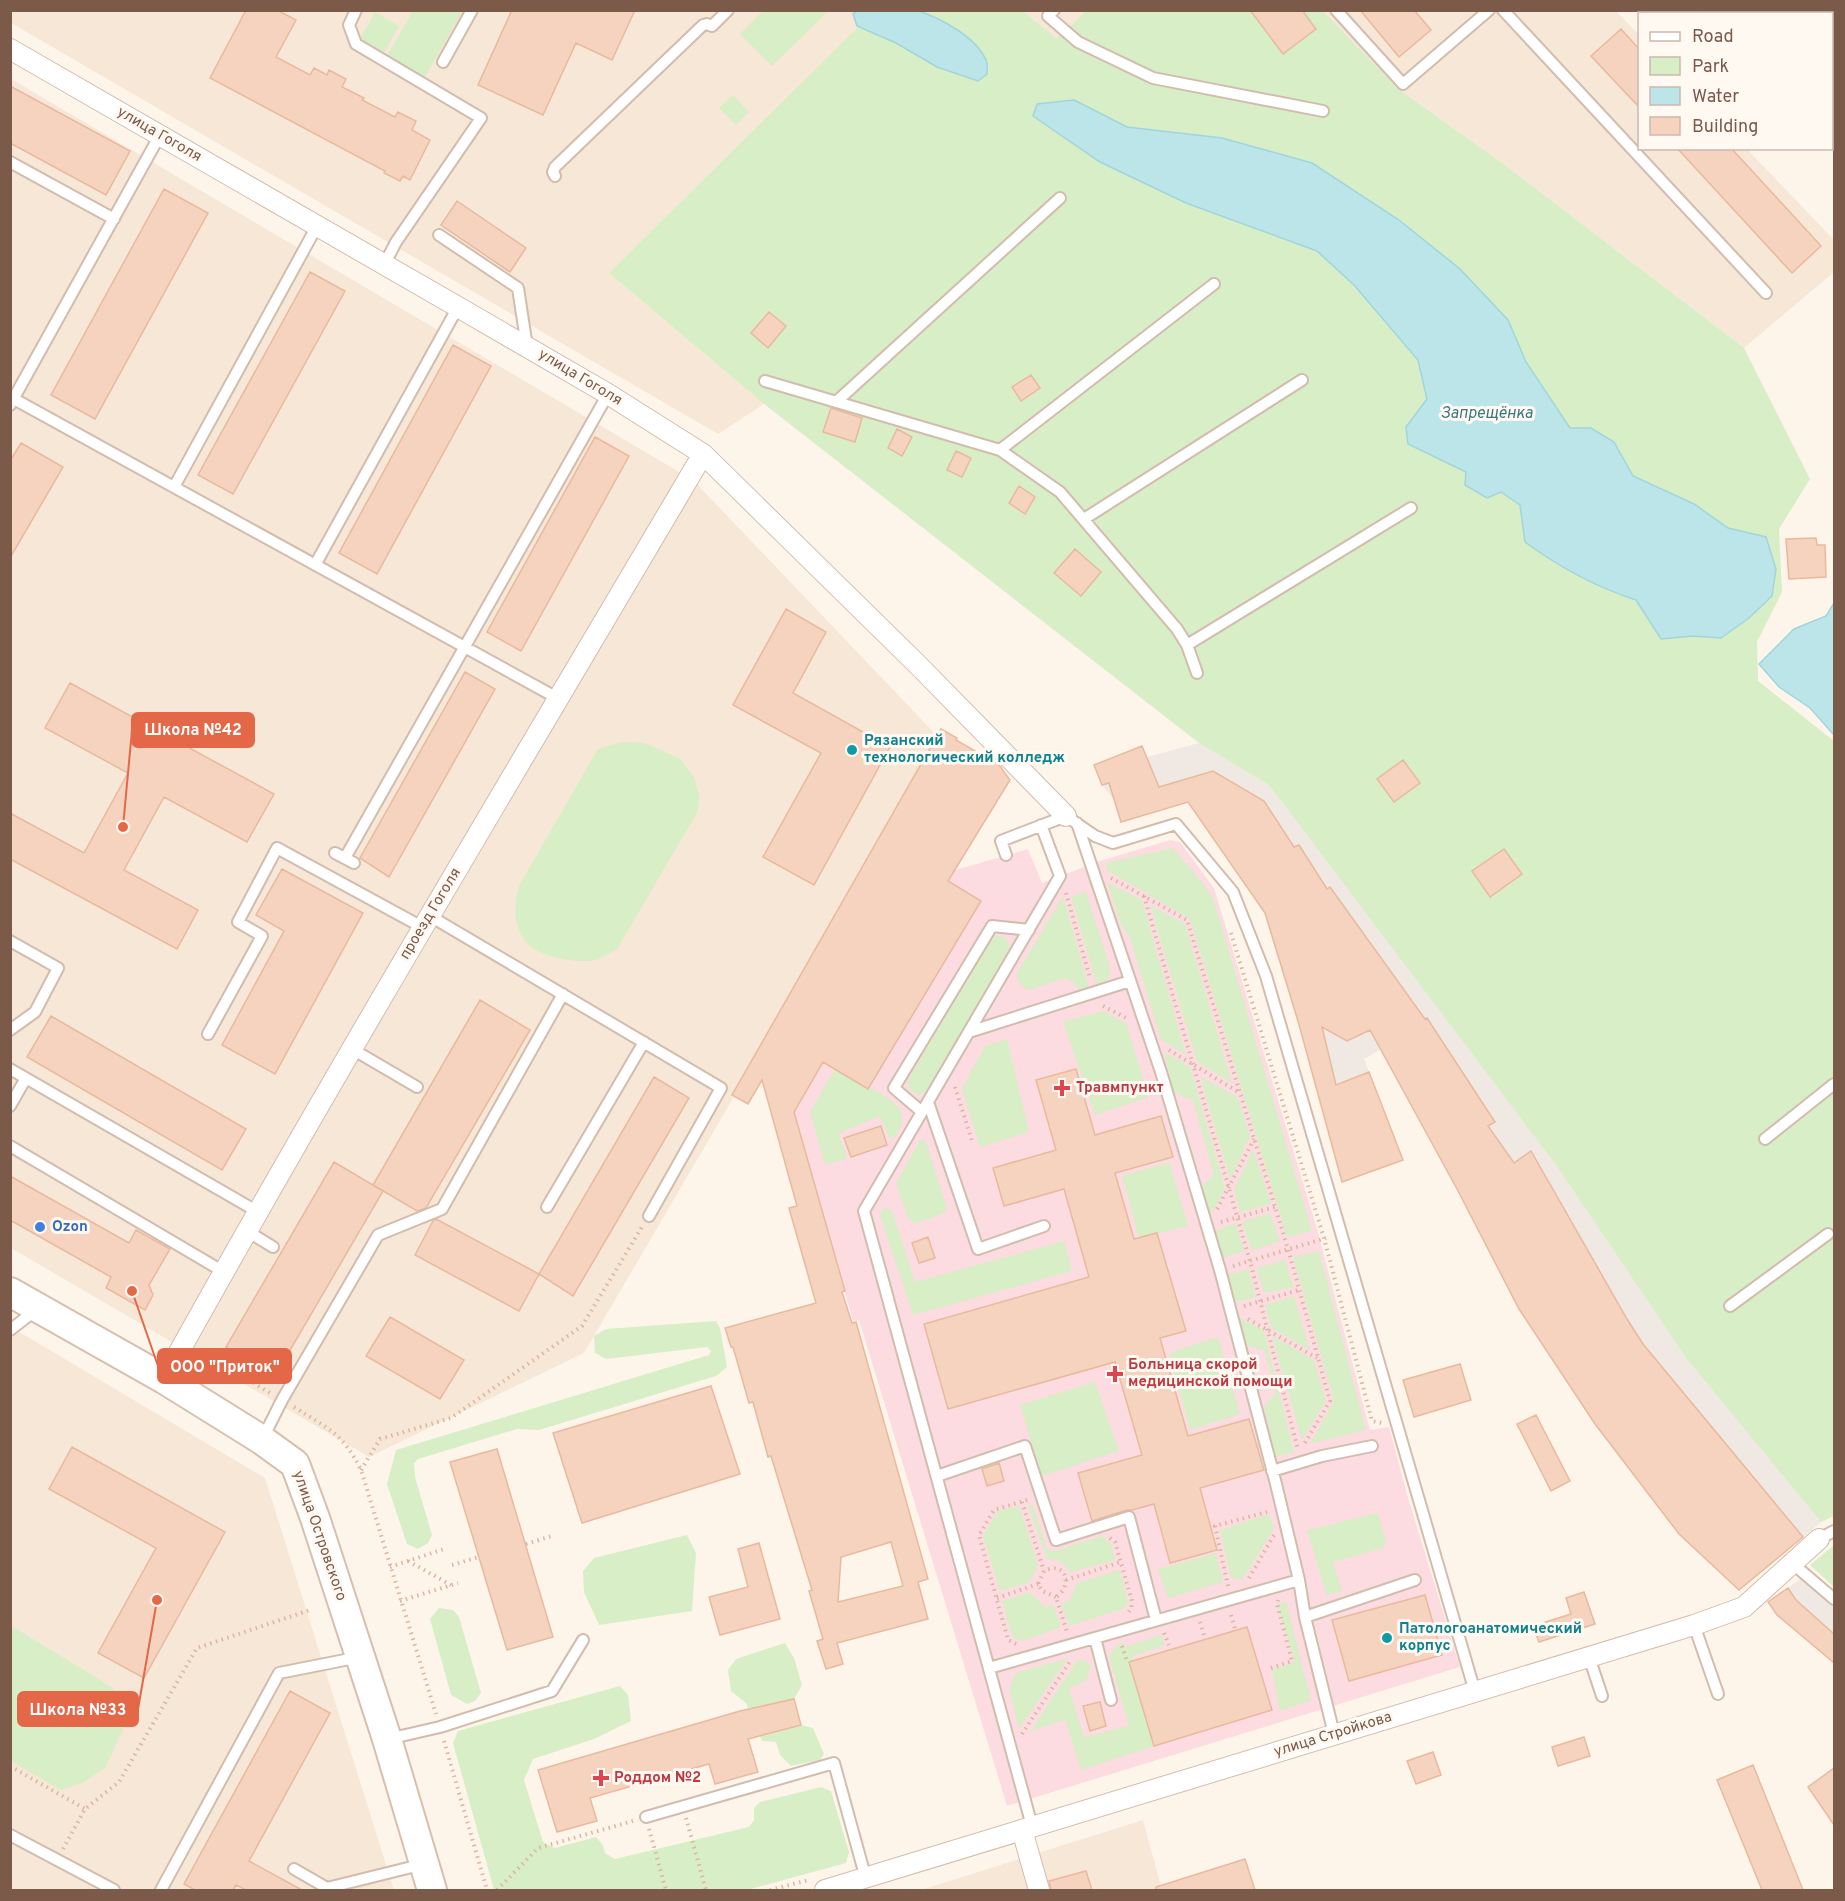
<svg xmlns="http://www.w3.org/2000/svg" width="1845" height="1901" viewBox="0 0 1845 1901" font-family="Overpass,sans-serif">
<style>
.residential{fill:#f6e7d7}
.industrial{fill:#efe8e3}
.medical{fill:#fcdce1}
.green{fill:#d7eec6}
.water{fill:#bce5ea;stroke:#a1d5dc;stroke-width:1.5}
.building{fill:#f5d3bf;stroke:#e9b99e;stroke-width:1.5;fill-rule:evenodd}
.lines{fill:none;stroke-linecap:round;stroke-linejoin:round}
.lane-casing{stroke:#d2bcad;stroke-width:14}
.street-casing{stroke:#d2bcad;stroke-width:22}
.secondary-casing{stroke:#d8bfad;stroke-width:32}
.path{stroke:#dbb6a1;stroke-width:4;stroke-dasharray:1.5 4.5;stroke-linecap:butt}
.lane{stroke:#fff;stroke-width:10}
.street{stroke:#fff;stroke-width:20}
.secondary{stroke:#fff;stroke-width:28}
.culture-dot{fill:#0f9aa8;stroke:#fff9f2;stroke-width:2}
.health-dot{fill:#e0444e;stroke:#fff9f2;stroke-width:2}
.shop-dot{fill:#3f7fe0;stroke:#fff9f2;stroke-width:2}
.labels{text-anchor:middle;dominant-baseline:central;stroke-width:6;stroke-linejoin:round;paint-order:stroke}
.street-label{font-size:15px;fill:#7c5a4a;stroke:#fff9f2}
.culture-label{font-size:15px;font-weight:bold;fill:#0d838f;stroke:#fff9f2;text-anchor:start}
.health-label{font-size:15px;font-weight:bold;fill:#be3a42;stroke:#fff9f2;text-anchor:start}
.shop-label{font-size:15px;font-weight:bold;fill:#366cbe;stroke:#fff9f2;text-anchor:start}
.water-label{font-size:16px;font-style:italic;fill:#3c7881;stroke:#fff9f2}
.leader{fill:none;stroke:#e46748;stroke-width:2}
.callout-dot{fill:#e46748;stroke:#fff9f2;stroke-width:2}
.callout{fill:#e46748;stroke:#e46748;stroke-width:2}
.callout-label{font-size:16px;text-anchor:middle;font-weight:bold;fill:#fff}
</style>
<rect width="100%" height="100%" fill="#fef5ea"/>
<path class="residential" d="M11,10L870,11L861,24L609,273L764,404L718,434L11,23Z
M1023,11H1086L1058,40Z
M1323,11H1616L1639,35L1640,148L1747,149L1834,240V272L1744,348L1502,163L1398,89Z
M11,79L693,480L942,741L584,1353L369,1457L11,1248Z
M11,1327L265,1478L394,1890H11Z
M1143,1820L1162,1890H921Z"/>
<path class="industrial" d="M1199,743L1269,785L1556,1165L1686,1358L1821,1522L1739,1590L1679,1534L1595,1424L1519,1309L1457,1189L1381,1049L1364,1059L1403,1160L1342,1182L1302,1037L1264,912L1188,802L1121,822L1114,800L1102,785L1094,765L1142,746L1147,757Z
M1802,1578L1834,1607V1663L1777,1615L1768,1602Z"/>
<path class="medical" d="M1170,840L1180,842L1214,888L1317,1229L1370,1430L1389,1427L1408,1498L1460,1667L1007,1806L859,1320L853,1321L794,1112L918,897L914,882L1028,849L1042,883L1100,861Z"/>
<path class="green" d="M460,10L462,12L425,77L387,56L413,11Z
M764,10H828V11L772,66L740,34Z
M870,11H1023L1057,39L1086,11H1323L1398,89L1502,163L1744,348L1810,479L1779,529L1782,592L1757,642L1758,681L1834,741V1516L1821,1522L1686,1358L1556,1165L1269,785L1199,743L764,404L609,273L861,24Z
M375,12L399,26L383,54L359,41Z
M733,95L749,112L736,125L719,108Z
M621,742L645,743L680,759L694,777L699,794L698,811L617,949C610,952 603,958 596,960C578,964 538,957 526,942C513,925 513,902 520,884L598,749Z
M1173,848L1206,887L1214,901L1312,1231L1287,1237L1190,919L1108,871L1106,863Z
M1107,882L1142,900L1186,1055L1161,1040L1130,938L1121,925Z
M1086,892L1109,965L1110,976L1104,983L1097,985L1071,897Z
M1063,896L1089,988L1079,990L1073,981L1065,978L1028,990L1020,984L1016,975Z
M1150,905L1185,924L1232,1083L1197,1062Z
M996,936H1003L1009,943L1010,951L926,1091L918,1096L909,1089L908,1080L991,940Z
M1103,1011L1126,1023L1149,1097L1095,1115L1063,1022Z
M1007,1039L1029,1132L980,1147L962,1088L985,1046Z
M1164,1052L1190,1067L1225,1188L1211,1214L1201,1187L1214,1175L1193,1101L1174,1092Z
M835,1069C849,1077 893,1097 900,1109C905,1118 900,1129 896,1137L889,1138L880,1116L839,1133L847,1158L825,1165L810,1112Z
M1200,1076L1238,1098L1250,1136L1230,1180Z
M920,1140H925L947,1208L944,1213L915,1224L908,1218L896,1183Z
M1253,1149L1271,1204L1240,1212L1234,1190Z
M1169,1162L1188,1226L1139,1238L1122,1176Z
M883,1207L892,1211L915,1282L1064,1241L1072,1271L913,1315L880,1215Z
M1270,1213L1280,1241L1252,1251L1242,1222Z
M1236,1223L1244,1251L1223,1258L1215,1231Z
M1319,1251L1366,1430L1310,1444L1334,1401L1293,1257Z
M1285,1260L1294,1287L1264,1293L1257,1268Z
M1248,1269L1256,1297L1235,1302L1228,1275Z
M1294,1296L1310,1350L1271,1328L1265,1305Z
M1237,1316L1264,1331L1294,1452L1276,1457L1264,1407L1276,1392L1264,1350L1245,1345Z
M716,1321L720,1328L727,1367L716,1376L539,1430L517,1429L418,1459L414,1463L415,1477L432,1535L428,1543L418,1549L407,1544L387,1484L396,1450L709,1355L711,1351L707,1347L606,1359L595,1353L594,1336L606,1329Z
M1272,1336L1314,1360L1326,1401L1302,1440Z
M1218,1337L1240,1414L1190,1430L1169,1353Z
M1095,1382L1119,1451L1042,1476L1020,1405Z
M1028,1505H1033L1047,1549L1055,1551L1102,1536L1112,1545L1115,1560L1070,1572C1063,1563 1059,1558 1047,1560Z
M1019,1506L1038,1565L1030,1582L1000,1591L983,1536L997,1512Z
M1378,1513L1386,1543L1383,1548L1333,1562L1342,1591L1327,1596L1307,1530Z
M1269,1514L1274,1528L1243,1579L1231,1578L1220,1530Z
M687,1535L696,1553L692,1611L599,1625L584,1592L583,1571L594,1558Z
M1834,1545V1587L1810,1565Z
M1216,1553L1223,1582L1168,1598L1158,1569Z
M1120,1570L1128,1601L1125,1608L1069,1626L1061,1603L1070,1600L1077,1583Z
M1030,1592L1046,1608L1053,1604L1061,1627L1023,1641L1012,1637L1002,1601Z
M1286,1602L1311,1700L1280,1711L1272,1670L1295,1662L1277,1604Z
M439,1608L453,1610L459,1617L481,1693L475,1701L467,1704L451,1695L430,1619Z
M10,1625L113,1688L122,1704L124,1727L105,1768L82,1783L61,1790L11,1761Z
M1161,1635L1165,1645L1132,1656L1135,1661L1154,1746L1081,1770L1065,1719L1030,1732L1078,1659L1087,1661L1091,1666L1087,1680L1069,1689L1084,1737L1129,1726L1109,1657L1115,1647L1122,1642L1125,1647Z
M785,1643L794,1658L802,1685L794,1699L760,1708L767,1734L801,1725L813,1728L824,1754L820,1760L791,1766L780,1755L776,1742L762,1741L746,1703L731,1691L728,1670L736,1659Z
M1068,1658L1019,1729L1009,1689L1016,1673Z
M620,1686L628,1695L631,1721L594,1739L533,1759L524,1780L543,1842L555,1848L596,1837L603,1845L605,1853L615,1859L749,1827L754,1820V1808L760,1802L821,1787L831,1791L849,1852L846,1863L747,1890H494L453,1743L458,1731Z"/>
<path class="water" d="M916,10C940,18 975,36 986,60C988,64 987,70 987,74L978,81L937,67L896,43L857,26L853,14L857,11Z
M1074,100L1127,127L1222,138L1312,163L1399,220L1460,269L1508,320L1526,362L1570,428H1591L1614,442L1633,476L1694,504L1728,528L1766,537L1776,569L1772,596L1749,618L1721,638L1693,636L1661,639L1636,600C1596,587 1559,567 1525,542L1520,505L1501,492L1487,498L1465,485L1466,472L1408,444L1406,427L1427,399L1418,360L1354,285L1317,251L1186,203L1100,162L1033,116L1037,104Z
M1834,603V735L1810,708L1779,687L1759,664L1794,629L1826,616Z"/>
<path class="building" d="M246,10H277L296,20L276,57L310,75L314,68L327,75L329,70L346,79L342,87L364,98L362,100L395,117L398,112L416,121L412,130L430,140L410,180L403,176L400,181L384,173L385,171L210,78Z
M512,10H635L612,60L576,43L543,115L478,85Z
M1250,10H1302L1316,29L1283,54Z
M1360,10H1414L1431,30L1399,57Z
M1621,29L1640,50V108L1591,56Z
M10,86L130,151L106,195L10,143Z
M1677,148H1731L1821,246L1792,273Z
M164,189L208,213L95,419L51,395Z
M457,201L526,248L510,272L441,225Z
M310,272L345,291L233,494L198,475Z
M769,312L786,326L768,348L751,333Z
M453,345L491,366L377,574L339,553Z
M1031,375L1040,388L1021,401L1012,387Z
M831,408L862,418L855,442L823,432Z
M897,429L912,437L902,456L888,448Z
M595,437L629,456L521,651L487,632Z
M21,443L63,467L10,558V461Z
M956,451L971,458L962,477L947,470Z
M1019,486L1035,497L1025,514L1009,503Z
M1816,538L1817,545H1825L1826,577L1789,579L1786,539Z
M1075,549L1101,572L1081,596L1054,573Z
M786,609L826,632L793,693L890,747L814,885L763,857L821,753L733,705Z
M465,672L495,689L389,877L360,858Z
M70,683L274,794L247,842L164,797L124,870L198,910L177,949L10,859V813L84,853L128,773L45,728Z
M941,729L957,738L956,740L999,765L1010,780L948,881L981,901L868,1089L823,1062L794,1112L845,1291L842,1292L852,1323L856,1322L928,1579L918,1582L928,1619L837,1643L843,1664L826,1669L817,1641L823,1639L809,1591L812,1590L771,1456L768,1457L753,1402L749,1403L733,1347H731L725,1328L816,1303L789,1208L797,1206L762,1080L748,1104L732,1095ZM891,1542L903,1586L838,1602L841,1557Z
M1142,746L1159,787L1213,771L1264,801L1294,847L1299,845L1327,889L1330,887L1425,1019L1427,1018L1495,1122L1488,1126L1514,1163L1531,1151L1627,1319L1643,1344L1803,1537L1739,1590L1679,1534L1595,1424L1519,1309L1457,1189L1370,1030L1347,1041L1322,1027L1336,1085L1369,1072L1403,1160L1342,1182L1298,1021L1265,913L1188,802L1121,822L1109,783L1102,785L1094,765Z
M1403,760L1420,783L1394,802L1377,779Z
M1504,849L1522,874L1490,897L1472,871Z
M282,869L363,913L275,1074L222,1045L284,931L256,915Z
M480,1000L530,1030L426,1208L417,1211L373,1185Z
M51,1016L246,1129L222,1170L27,1057Z
M1076,1069L1095,1135L1161,1116L1173,1157L1115,1173L1134,1239L1157,1233L1186,1331L1160,1338L1188,1436L1249,1419L1264,1470L1200,1488L1217,1550L1170,1563L1154,1504L1132,1510H1127L1092,1521L1078,1473L1142,1455L1115,1362L948,1409L924,1324L1089,1277L1064,1189L1004,1206L993,1168L1056,1150L1036,1080Z
M654,1077L689,1098L573,1296L539,1274Z
M881,1126L887,1145L851,1157L844,1138Z
M334,1162L383,1191L275,1376L226,1347Z
M10,1176L129,1243L136,1230L170,1249L149,1285L153,1295L145,1310L106,1288L111,1277L10,1220Z
M436,1219L539,1274L519,1311L415,1255L433,1221Z
M928,1237L935,1258L919,1263L912,1243Z
M390,1317L464,1360L440,1399L366,1356Z
M1460,1364L1471,1400L1414,1417L1403,1380Z
M711,1386L740,1474L582,1523L553,1433Z
M1536,1415L1570,1481L1551,1491L1517,1424Z
M72,1447L225,1532L144,1678L98,1653L156,1548L49,1489Z
M497,1449L553,1637L507,1650L450,1462Z
M999,1463L1004,1481L987,1486L982,1469Z
M759,1543L780,1619L720,1635L709,1597L748,1587L738,1549Z
M1788,1588L1796,1600L1834,1634V1663L1777,1615L1768,1602Z
M1584,1592L1595,1624L1539,1642L1533,1626L1571,1614L1566,1598Z
M1425,1595L1442,1655L1349,1681L1332,1620Z
M1247,1627L1272,1710L1154,1746L1129,1662Z
M290,1691L330,1713L249,1861L302,1890H246L236,1885L233,1890H195L184,1884Z
M794,1699L801,1725L748,1739L758,1772L715,1784L709,1764L590,1798L597,1821L557,1832L538,1770L740,1711Z
M1100,1702L1106,1726L1090,1731L1083,1706Z
M1584,1737L1590,1756L1558,1766L1552,1747Z
M1433,1752L1441,1775L1416,1784L1407,1761Z
M1753,1765L1803,1890H1762L1717,1780Z
M1834,1768V1825L1808,1787Z
M1245,1859L1255,1890H1156V1887Z
M1086,1871L1092,1890H1051L1049,1881Z"/>
<g class="lines">
<g class="lane-casing">
<path id="lane" d="M356,10L349,25L356,44L481,118L396,242L384,265
M1054,10L1048,16L1078,42L1153,78L1323,111
M1336,10L1403,84L1489,10
M1503,10L1766,293
M443,62L472,10
M10,162L114,219
M555,176L553,172L555,167L703,25L707,24L712,26L728,10
M439,235L518,288L527,347
M765,381L1000,450L1060,492L1177,629L1187,645L1197,673
M14,399L559,699
M836,402L1060,198
M10,405L160,135
M1000,450L1214,284
M174,487L317,226
M1084,519L1302,380
M315,565L458,307
M1187,645L1411,508
M1077,823L1161,1072L1220,1270L1276,1484L1299,1580L1305,1617L1334,1734
M335,853L354,863
M1006,855L1001,841L1066,816L1095,836L1113,843L1176,824L1233,892L1266,976L1475,1692
M345,858L608,394
M430,916L721,1088L649,1216
M10,941L58,968L35,1012L10,1030
M969,1032L1130,981
M208,1034L262,936L238,922L277,848L422,927
M352,1049L417,1087
M10,1069L258,1212
M928,1102L978,1249L1044,1226
M10,1106L26,1078
M922,1112L894,1088L992,926L1029,930
M1765,1139L1834,1084
M10,1146L224,1272
M547,1207L644,1042
M247,1231L273,1247
M1730,1306L1828,1234
M10,1330L36,1310
M262,1440L282,1400L378,1235L442,1209L563,994
M1272,1471L1322,1456L1372,1446
M937,1476L1025,1446L1056,1540L1129,1517L1156,1620
M1819,1539L1834,1531
M1792,1563L1834,1599
M1305,1617L1415,1580
M1694,1625L1718,1694
M1095,1638L1111,1700
M1589,1657L1602,1696
M989,1668L1299,1580
M388,1739L440,1727L552,1691L583,1640
M646,1817L834,1763L866,1879
M1032,1826L864,1211L1060,876L1041,825
M10,1835L114,1890
M294,1869L327,1888L424,1864
M161,1890L279,1673L360,1657"/>
</g>
<g class="street-casing">
<path id="street" d="M10,49L458,307L608,394L703,454L919,666L1066,816
M164,1379C337,1067 522,761 703,454
M1022,1830L1039,1890
M825,1890L1694,1625L1744,1607L1819,1539"/>
</g>
<g class="secondary-casing">
<path id="secondary" d="M10,1292L164,1379L262,1440L295,1464L315,1518L387,1739L432,1890"/>
</g>
<path class="path" d="M1111,878L1187,920L1288,1249L1330,1401L1303,1446
M1066,893L1090,978
M1144,896L1250,1261L1298,1450
M1231,933L1324,1238L1372,1421L1383,1423
M1103,1006L1128,1019
M1169,1050L1240,1093
M955,1087L972,1141
M1217,1209L1254,1139
M1221,1222L1275,1207
M1233,1266L1326,1238
M1244,1306L1299,1290
M1248,1319L1317,1358
M202,1351L270,1393
M294,1407C327,1428 343,1433 361,1470L436,1714
M361,1470L380,1439L451,1418L582,1326L642,1227
M1022,1502L1044,1571
M1110,1538L1115,1542L1132,1601L1131,1609L1127,1614
M526,1544L552,1536
M408,1561L451,1585
M452,1565L479,1557
M390,1567L447,1548
M1249,1578L1274,1535
M1066,1580L1121,1562
M1228,1586L1215,1526L1267,1512
M1056,1597L1042,1591L1038,1584L1044,1571C1065,1560 1074,1585 1056,1597L1067,1632
M997,1598L1038,1584
M400,1601L458,1583
M1231,1615L1235,1629
M1200,1622L1204,1635
M1164,1633L1169,1645
M1016,1644L1008,1640L979,1535L994,1510L1027,1500
M1122,1646L1127,1661
M1271,1668L1292,1661L1277,1604L1278,1600
M1022,1734L1071,1660
M444,1741L487,1890
M10,1766L85,1809
M686,1818L706,1890
M649,1829L666,1890
M63,1849L85,1809L119,1782L197,1648L310,1610
M497,1890L538,1848L633,1821
M770,1890L809,1880"/>
<use href="#lane" class="lane"/>
<use href="#street" class="street"/>
<use href="#secondary" class="secondary"/>
</g>
<g class="culture-dot">
<circle cx="852" cy="750" r="6"/>
<circle cx="1387" cy="1638" r="6"/>
</g>
<g class="health-dot">
<path d="M1059 1079h6v6h6v6h-6v6h-6v-6h-6v-6h6z"/>
<path d="M1112 1365h6v6h6v6h-6v6h-6v-6h-6v-6h6z"/>
<path d="M598 1769h6v6h6v6h-6v6h-6v-6h-6v-6h6z"/>
</g>
<circle class="shop-dot" cx="40" cy="1227" r="6"/>
<g class="labels">
<g class="street-label">
<text transform="translate(159 135) rotate(30)">улица Гоголя</text>
<text transform="translate(580 378) rotate(31)">улица Гоголя</text>
<text transform="translate(431 914) rotate(-59)">проезд Гоголя</text>
<text transform="translate(319 1536) rotate(71)">улица Островского</text>
<text transform="translate(1333 1735) rotate(-17)">улица Стройкова</text>
</g>
<g class="culture-label">
<text x="864" y="741">Рязанский<tspan x="864" dy="17">технологический колледж</tspan></text>
<text x="1399" y="1629">Патологоанатомический<tspan x="1399" dy="17">корпус</tspan></text>
</g>
<g class="health-label">
<text x="1076" y="1088">Травмпункт</text>
<text x="1128" y="1365">Больница скорой<tspan x="1128" dy="17">медицинской помощи</tspan></text>
<text x="614" y="1778">Роддом №2</text>
</g>
<g class="shop-label">
<text x="52" y="1227">Ozon</text>
</g>
<g class="water-label">
<text x="1487" y="414">Запрещёнка</text>
</g>
</g>
<path class="leader" d="M123 827L132 730M132 1291L158 1366M157 1600L138 1709"/>
<g class="callout-dot">
<circle cx="123" cy="827" r="6"/>
<circle cx="132" cy="1291" r="6"/>
<circle cx="157" cy="1600" r="6"/>
</g>
<g class="callout">
<rect x="132" y="713" width="122" height="34" rx="6"/>
<rect x="158" y="1349" width="133" height="34" rx="6"/>
<rect x="18" y="1692" width="120" height="34" rx="6"/>
</g>
<g class="callout-label">
<text x="193" y="735">Школа №42</text>
<text x="225" y="1372">ООО "Приток"</text>
<text x="78" y="1715">Школа №33</text>
</g>
<rect width="1845" height="1901" fill="none" stroke="#7c5a4a" stroke-width="24"/>
<rect x="1638" y="12" width="195" height="138" fill="#fff9f2" stroke="#cbb9af" stroke-width="1.5"/>
<rect x="1650" y="32" width="30" height="9" fill="#ffffff" stroke="#cbb9af" stroke-width="1.5"/>
<text x="1692" y="42" font-size="18" fill="#7c5a4a">Road</text>
<rect x="1650" y="57" width="30" height="18" fill="#d7eec6" stroke="#cbb9af" stroke-width="1.5"/>
<text x="1692" y="72" font-size="18" fill="#7c5a4a">Park</text>
<rect x="1650" y="87" width="30" height="18" fill="#bce5ea" stroke="#cbb9af" stroke-width="1.5"/>
<text x="1692" y="102" font-size="18" fill="#7c5a4a">Water</text>
<rect x="1650" y="117" width="30" height="18" fill="#f5d3bf" stroke="#cbb9af" stroke-width="1.5"/>
<text x="1692" y="132" font-size="18" fill="#7c5a4a">Building</text>
</svg>
